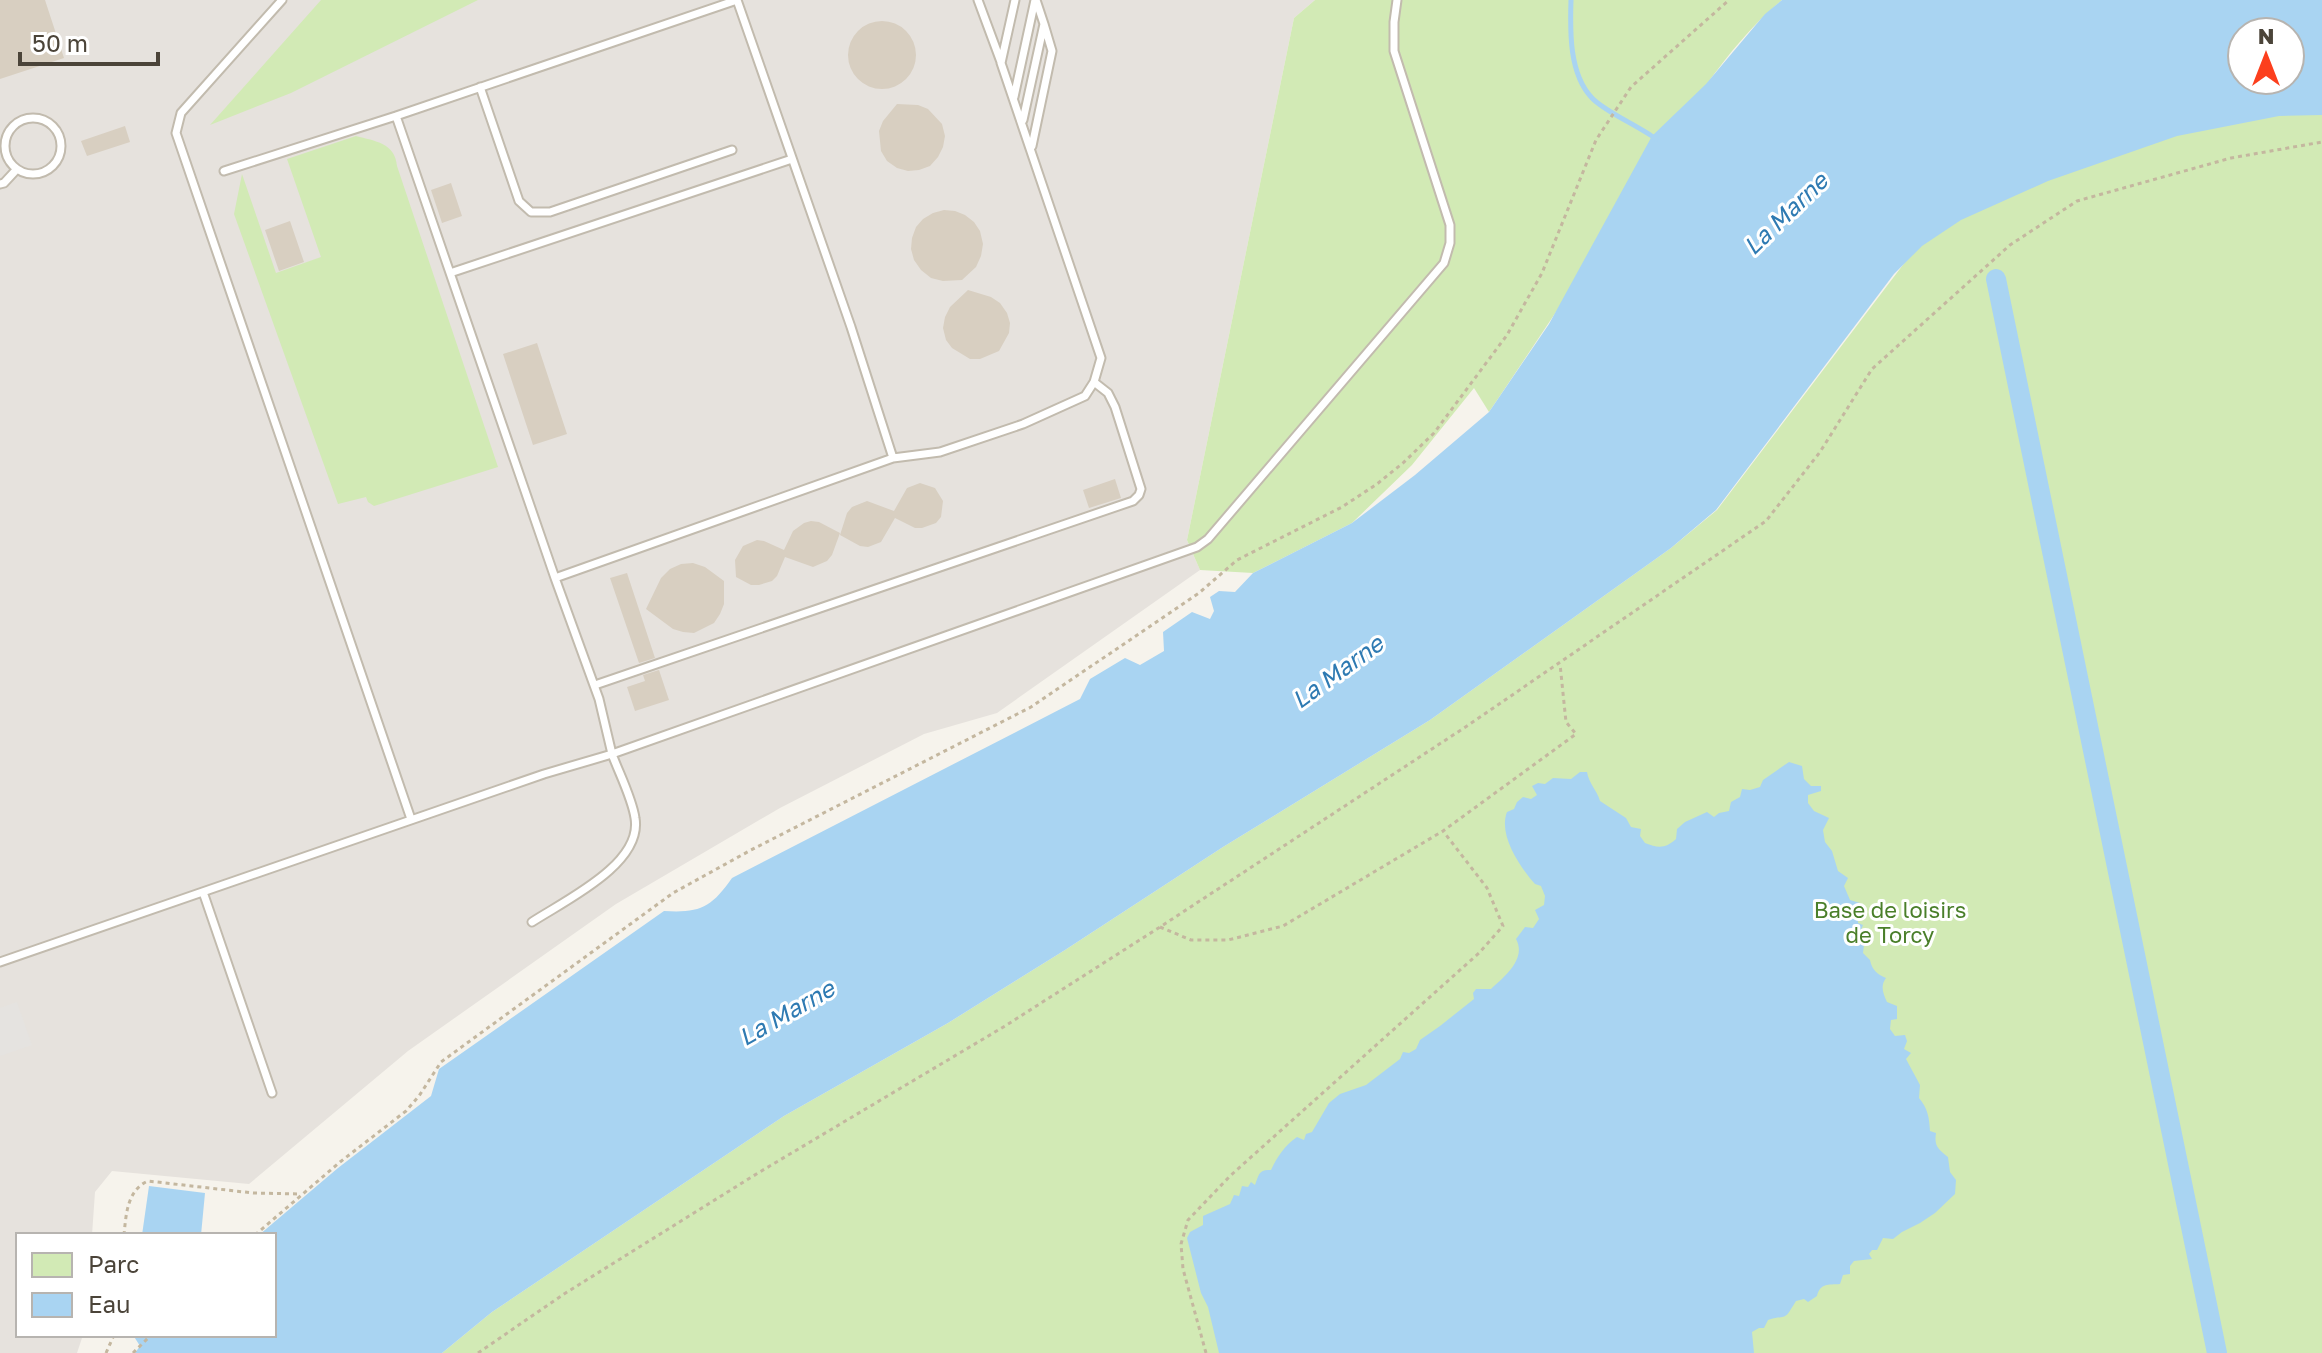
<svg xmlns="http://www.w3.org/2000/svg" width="2322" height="1353" viewBox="0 0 2322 1353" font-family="'Golos Text',sans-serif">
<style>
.industrial{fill:#e6e2dd}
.green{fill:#d2eab5}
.parking{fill:#e5e3e0}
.water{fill:#a9d4f2;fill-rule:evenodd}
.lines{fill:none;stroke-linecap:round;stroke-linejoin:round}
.stream{stroke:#a9d4f2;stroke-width:5}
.canal{stroke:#a9d4f2;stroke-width:20}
.building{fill:#d8cfc1}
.lane-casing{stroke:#c2bbae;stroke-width:11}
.path{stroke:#c4b79f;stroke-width:3;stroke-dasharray:4 4;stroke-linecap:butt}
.lane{stroke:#fff;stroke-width:7}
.labels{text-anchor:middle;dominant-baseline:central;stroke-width:6;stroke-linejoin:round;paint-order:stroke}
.park-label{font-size:22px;fill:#4a7f2a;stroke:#fff}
.water-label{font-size:24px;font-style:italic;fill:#2e7ab2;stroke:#fff}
</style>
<rect width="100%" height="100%" fill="#f6f3ec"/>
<path class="industrial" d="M0,0H1315L1294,18L1187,540L1200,570L997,713L924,734L780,808L616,904L408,1051L249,1184L112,1171L95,1192L92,1235H18V1335H83L77,1353H0Z"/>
<path class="green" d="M321,0H478L291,93L210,125Z
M1315,0H1782C1726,46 1684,118 1644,178C1593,256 1542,334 1489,412L1474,388L1412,465L1352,523L1253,573L1200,570L1187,540L1294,18Z
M2322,113V1353H442L492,1312L784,1116L948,1023L1065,950L1223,847L1430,720L1671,548L1717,510L1934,224L2199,117Z
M356,136C375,141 395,143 397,166L498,467L374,506L368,502L366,497L338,504L234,214L242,174L276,273L321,257L287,159Z"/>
<path class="parking" d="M17,1002L32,1045L0,1056V1008Z"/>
<path class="water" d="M1782,0H2322V115L2279,116L2177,136L2048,181L1961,220L1922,246L1894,274L1716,510L1671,548L1430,720L1223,847L1065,950L948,1023L784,1116L492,1312L442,1353H135L140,1346L133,1335H274V1235H259L338,1168L431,1096L439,1069L664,911C700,913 711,908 732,878L1080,699L1090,679L1125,658L1140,665L1164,651L1163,632L1192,612L1210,619L1214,611L1210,597L1219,591L1235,592L1253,573L1352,523L1415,475L1489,412L1549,324L1652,136L1706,84L1765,14ZM2290,32V80H2242V32Z
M1789,762L1802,766L1804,779L1811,786H1821V791L1808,795V803L1814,811L1829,818L1823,830L1825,842L1832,851L1838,871L1848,878L1844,886L1850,900L1860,903L1863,912L1858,916V923L1863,925L1860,932L1865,937L1863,953L1870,960C1872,970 1877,974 1886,978C1880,986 1883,993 1887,1002L1897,1006V1019L1891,1020L1890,1029L1895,1036L1905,1035L1907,1041L1904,1049L1911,1053L1906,1059L1920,1085L1919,1098C1928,1109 1929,1117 1930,1131L1936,1133C1934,1146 1938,1149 1948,1157L1950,1172L1956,1180L1955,1194L1935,1213L1920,1223L1902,1232L1893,1239L1883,1238L1877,1250H1872L1869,1254L1872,1259L1854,1261L1850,1266V1274L1843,1275L1840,1284C1828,1285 1820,1283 1817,1296L1808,1302L1804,1299L1796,1301C1783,1322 1789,1314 1768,1320L1764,1328H1759L1752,1332L1754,1353H1219L1208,1307L1201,1293L1187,1238L1190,1232L1203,1225V1216L1230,1204L1234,1195L1239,1196L1242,1186L1248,1187L1251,1182L1255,1185C1259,1174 1259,1169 1271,1170C1277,1157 1285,1145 1297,1137L1304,1140L1306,1134L1312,1132L1329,1103L1340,1094L1366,1085L1400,1059L1403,1052L1409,1053L1416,1049L1420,1040L1440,1026L1474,999L1473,993L1476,989H1491C1504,977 1527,959 1516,939L1525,927L1533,928L1539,919L1535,910L1544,905L1545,896L1541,886L1535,884C1520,867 1498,835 1507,812L1514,809L1517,802L1523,797L1531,799L1537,795L1532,786L1538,783L1545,784L1553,778L1571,779L1580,772H1587C1589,784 1597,790 1600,801L1626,818L1631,827L1641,829L1640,836L1645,843C1658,848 1665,849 1676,839L1677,829L1685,822L1707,812L1714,817L1719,813L1729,811L1731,802L1740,797L1742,789L1750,790L1760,787L1763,780Z
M149,1186L205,1193L201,1235H142Z"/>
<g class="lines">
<path class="stream" d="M1571,0C1570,31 1569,74 1592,98C1605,112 1639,126 1656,139"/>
<path class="canal" d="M1996,279L2217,1353"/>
</g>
<path class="building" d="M0,0H45L64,58L0,79Z
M848 55a34 34 0 1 1 68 0a34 34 0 1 1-68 0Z
M897,104L918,105L928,109L942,124L945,136L943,147L938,157L930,166L919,170L908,171L897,168L887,161L881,151L879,131L883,121Z
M125,126L130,142L87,156L81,141Z
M451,183L462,216L442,223L431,190Z
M944,210L955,211L965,215L974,222L980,231L983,244L981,256L976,267L962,280L943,281L931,278L921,270L914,260L911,249L912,238L916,227L923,219L933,213Z
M290,221L304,262L279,271L265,230Z
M968,290L991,297L1000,303L1007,313L1010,323L1009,333L999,351L980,359H970L952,348L946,340L943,328L945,317L950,307Z
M537,343L567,434L533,445L503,354Z
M1115,479L1121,498L1089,508L1083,490Z
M920,483L935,488L943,501L941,517L936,523L922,528H915L895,518L881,542L868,547L860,546L840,535L847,513L852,507L867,501L894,511L907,488Z
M811,521L819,522L840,533L832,555L827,561L813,567L785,557L777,576L772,581L759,585H751L736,577L735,560L743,546L757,540L764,541L784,550L793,531L804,523Z
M693,563L705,567L724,581V604L720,614L714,623L694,633L683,632L673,629L646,609L661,578L670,569L681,564Z
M627,573L655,658L639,663L610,578Z
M659,670L669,700L635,711L627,687L645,681L643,675Z"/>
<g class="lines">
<g class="lane-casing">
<path id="lane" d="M282,0L181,113L176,133L411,819
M737,0L396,116L555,578L893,458
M737,0L851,327L893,458L940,452L1023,424L1085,396L1094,382L1101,358L1001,63L1015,0
M978,0L1001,62
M480,87L519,201L531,212H550L732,150
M1014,97L1035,0
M5 146a28 28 0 1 1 56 0a28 28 0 1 1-56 0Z
M1023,120L1044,24L1036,0
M1032,146L1052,51L1044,24
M224,171L396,116
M0,184L4,183L17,169
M450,273L792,159
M595,685L1133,501L1139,495L1141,489L1115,407L1108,393L1094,382
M203,892L272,1093
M532,922C564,901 643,864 635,818C632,798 619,773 612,754L1197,547L1208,539L1444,263L1450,243V225L1394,51V22L1397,0
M0,962L544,774L612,754L599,699L555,578"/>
</g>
<path class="path" d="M1160,927L1191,940H1228L1283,926L1443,831L1576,734L1566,722L1560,664
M124,1235C126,1215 127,1190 148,1181L253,1193L300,1194
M255,1235L340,1162L406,1111L419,1096L441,1062L673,893L751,850L1031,707L1199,593L1237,560L1342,507L1377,484L1403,463L1434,433L1507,335L1542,273L1596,140L1631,87L1729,0
M106,1353L114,1335
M133,1353L151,1335
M478,1353L564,1294L758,1173L1005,1026L1160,927L1467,726L1766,521L1820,452L1872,369L2010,245L2077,201L2231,158L2322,142
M1206,1353L1183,1269L1181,1244L1188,1220L1230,1176L1479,953L1503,926L1487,888L1443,831"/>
<use href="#lane" class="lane"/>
</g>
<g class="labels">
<g class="park-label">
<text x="1890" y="909">Base de loisirs<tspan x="1890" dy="25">de Torcy</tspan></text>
</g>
<g class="water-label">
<text transform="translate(1785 213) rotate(-44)">La Marne</text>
<text transform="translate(1337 671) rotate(-36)">La Marne</text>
<text transform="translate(786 1012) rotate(-30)">La Marne</text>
</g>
</g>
<rect x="16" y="1233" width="260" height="104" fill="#ffffff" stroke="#b7b4b0" stroke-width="2"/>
<rect x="32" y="1253" width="40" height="24" fill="#d2eab5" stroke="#b7b4b0" stroke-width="2"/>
<text x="88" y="1273" font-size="24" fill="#4b4439">Parc</text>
<rect x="32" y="1293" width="40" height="24" fill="#a9d4f2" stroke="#b7b4b0" stroke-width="2"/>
<text x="88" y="1313" font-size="24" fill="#4b4439">Eau</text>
<g transform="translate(2266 56)"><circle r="38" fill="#ffffff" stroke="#b7b4b0" stroke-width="2"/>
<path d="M0-6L14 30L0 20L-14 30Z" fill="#fc3f1d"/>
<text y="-12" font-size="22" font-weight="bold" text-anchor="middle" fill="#4b4439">N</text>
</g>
<path d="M20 52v12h138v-12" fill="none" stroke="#4b4439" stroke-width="4"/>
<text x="32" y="52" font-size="24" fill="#4b4439" stroke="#ffffff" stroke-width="6" paint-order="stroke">50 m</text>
</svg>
